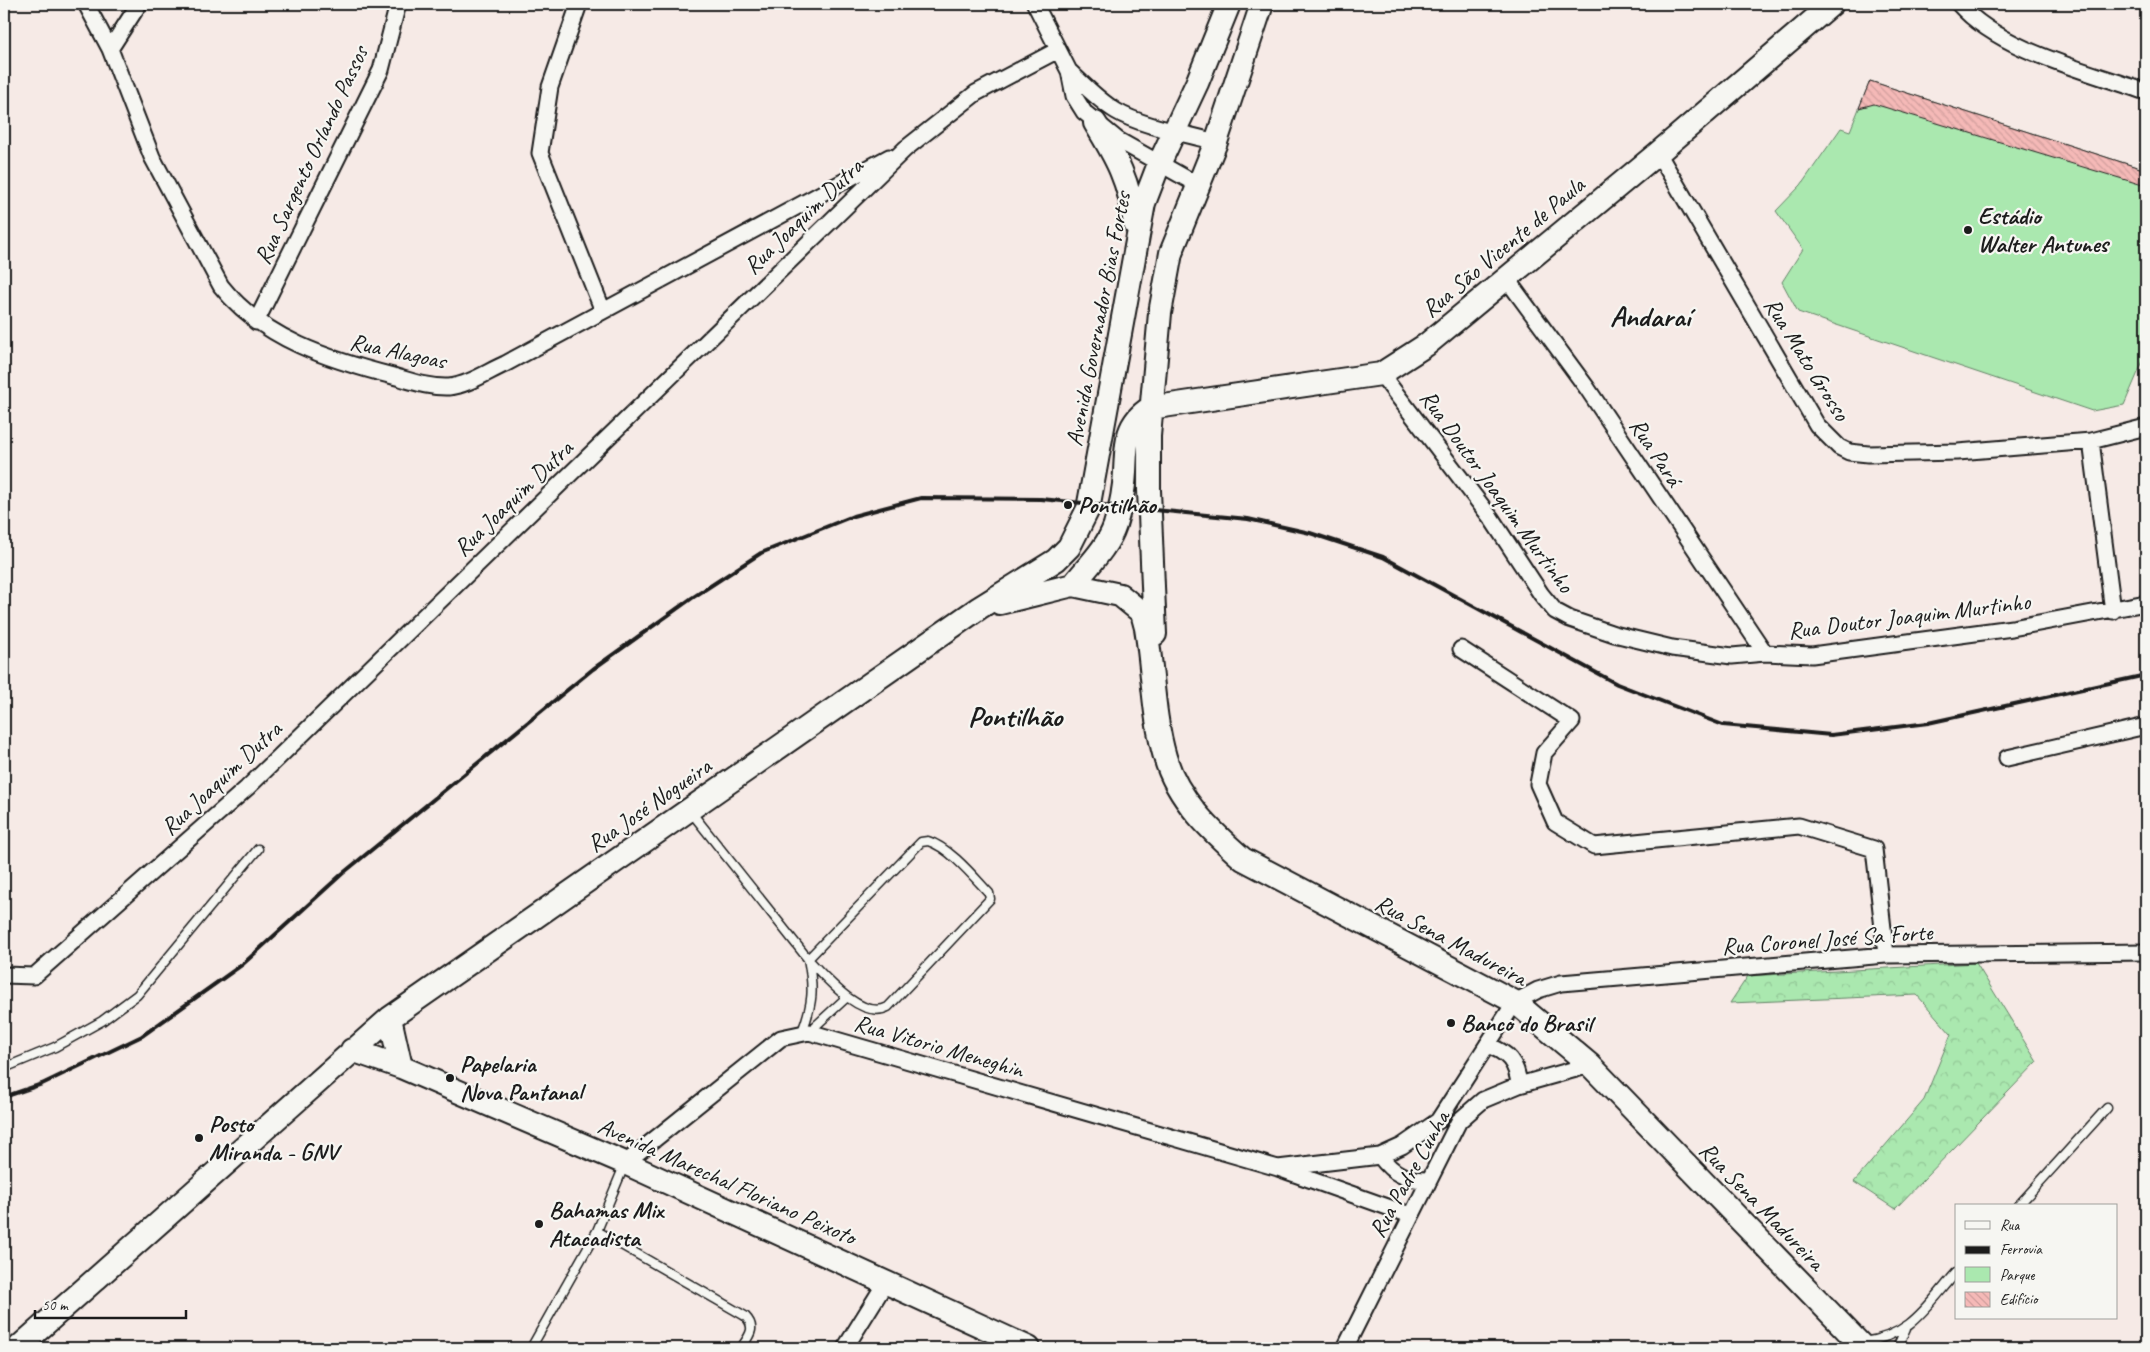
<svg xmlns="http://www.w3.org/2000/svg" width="2150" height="1352" viewBox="0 0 2150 1352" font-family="Caveat,sans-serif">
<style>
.green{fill:#aae8af;stroke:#638266}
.forest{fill:url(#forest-crowns);stroke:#638266}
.building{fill:url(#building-back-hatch);stroke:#1c1c1c}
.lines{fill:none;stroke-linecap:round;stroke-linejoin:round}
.lane-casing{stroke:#1c1c1c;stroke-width:11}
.street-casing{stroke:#1c1c1c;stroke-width:19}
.secondary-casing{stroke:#1c1c1c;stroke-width:26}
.lane{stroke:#f6f6f2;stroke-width:8}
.street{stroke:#f6f6f2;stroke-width:15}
.secondary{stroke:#f6f6f2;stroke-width:22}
.rail{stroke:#1c1c1c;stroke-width:4}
.poi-dot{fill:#1c1c1c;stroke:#f6f6f2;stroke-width:2}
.labels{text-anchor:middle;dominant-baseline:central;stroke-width:4.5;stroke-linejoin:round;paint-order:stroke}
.street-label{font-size:24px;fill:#1c1c1c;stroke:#f6f6f2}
.poi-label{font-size:24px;font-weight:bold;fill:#1c1c1c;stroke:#f6f6f2;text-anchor:start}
.district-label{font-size:29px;font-weight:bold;fill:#1c1c1c;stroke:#f6f6f2}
</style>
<defs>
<pattern id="forest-crowns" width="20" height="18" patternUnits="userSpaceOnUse" patternTransform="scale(1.25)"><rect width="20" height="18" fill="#aae8af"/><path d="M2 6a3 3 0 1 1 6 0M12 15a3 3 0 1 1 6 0" fill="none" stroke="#92c696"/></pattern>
<pattern id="building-back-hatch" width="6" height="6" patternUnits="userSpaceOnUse" patternTransform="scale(1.25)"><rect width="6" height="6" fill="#f5b9b7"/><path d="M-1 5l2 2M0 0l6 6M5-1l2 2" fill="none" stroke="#d19e9d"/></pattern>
</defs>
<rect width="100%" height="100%" fill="#f6eae6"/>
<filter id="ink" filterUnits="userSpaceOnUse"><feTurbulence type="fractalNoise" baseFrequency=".02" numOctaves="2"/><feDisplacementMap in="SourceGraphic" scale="10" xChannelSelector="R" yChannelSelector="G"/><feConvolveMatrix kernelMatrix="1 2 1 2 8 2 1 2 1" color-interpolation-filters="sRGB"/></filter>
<g filter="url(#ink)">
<path class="green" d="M1870,81L2146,170V354L2124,405L2092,411L1798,312L1782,282L1803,249L1776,211L1801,185L1841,128L1850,131Z"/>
<path class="forest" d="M1976,963L2037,1062L1895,1209L1854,1182L1924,1100L1951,1034L1917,995L1730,1003L1748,976Z"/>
<path class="building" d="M1870,81L2146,170V186L1874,104L1859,108Z"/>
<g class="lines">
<g class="lane-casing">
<path id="lane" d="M691,812L808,959C814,989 813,1003 802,1032
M928,841C949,847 974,877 989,893L990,899L888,1007C862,1021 825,977 808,959L921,842Z
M809,1032L847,997
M4,1068L55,1047L102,1021L137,995L258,849
M2018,1206L2107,1108
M597,1231L624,1166
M1863,1342C1911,1336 1926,1307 1956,1273
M531,1348L597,1231L745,1316C757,1328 749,1336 741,1348
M1897,1348L1906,1328"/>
</g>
<g class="street-casing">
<path id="street" d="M86,4L110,49L152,157L221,286C263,339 330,360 393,376C411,381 430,388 449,387C468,385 487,372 505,364L889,157
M579,4L550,87L540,153L603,311
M1035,4L1069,71L1074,96L1084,112L1118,140L1198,185
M1959,4C2000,51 2088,71 2146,92
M110,49L139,4
M1069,71C1084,85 1098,100 1116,111C1141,126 1187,134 1216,142
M1658,153L1817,425L1839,447L1849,452L1868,454L1958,452L2091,441L2146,427
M1506,278L1587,388L1765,653
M256,322L381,70L398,4
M1381,374L1491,518L1541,594L1555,611L1570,619L1614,634L1672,648L1732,656L1765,653L1812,655L2012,628L2146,603
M2091,441L2113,611
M1461,649L1572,721L1544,753L1538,784L1555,822L1594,846L1799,826L1874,849L1886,955
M2007,758L2146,726
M4,975L34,976L247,788L905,149L976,93L1058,50
M1487,1045C1508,1052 1517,1063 1519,1085
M1380,1156C1393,1174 1406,1180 1428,1180
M625,1163L781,1038L809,1032L1278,1168L1410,1215
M1278,1168L1380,1156L1402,1146L1438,1121L1515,1002L1538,990L1561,983L1886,955L2146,952
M845,1348L886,1282
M1345,1348L1459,1121L1483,1100L1519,1085L1590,1065"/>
</g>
<g class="secondary-casing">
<path id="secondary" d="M1095,123C1117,159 1129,181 1135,224
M1073,585C1087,567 1108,547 1115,525C1118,514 1122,502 1123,491C1129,459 1118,428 1150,408L1381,374L1426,345L1658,153L1832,4
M1000,603L1073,585L1120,595L1142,613L1146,628C1153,670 1153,716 1165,757C1177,799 1211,831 1243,859L1515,1002L1590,1065L1864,1348
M1155,634L1149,490V436L1160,313L1171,253L1216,142L1262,4
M390,1018L401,1067
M352,1050L401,1067L625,1163L1029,1348
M18,1348L390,1018L979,608L1056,560L1069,547L1088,509L1144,203L1159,164L1197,83L1229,4"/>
</g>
<use href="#lane" class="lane"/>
<use href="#street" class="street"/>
<use href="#secondary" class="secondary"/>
<path class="rail" d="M4,1097L42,1084L142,1036L243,964L342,874L593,669L692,598L761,553L853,516L921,498L1041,499L1248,519L1310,533L1383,557L1617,684L1723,725L1831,735L1928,723L2146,675"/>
</g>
</g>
<g class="poi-dot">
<circle cx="1968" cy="230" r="5"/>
<circle cx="1068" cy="505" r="5"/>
<circle cx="1451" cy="1023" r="5"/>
<circle cx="450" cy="1078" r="5"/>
<circle cx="199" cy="1138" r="5"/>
<circle cx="539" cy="1224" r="5"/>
</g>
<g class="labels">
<g class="street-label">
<text transform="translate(311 155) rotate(-65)">Rua Sargento Orlando Passos</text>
<text transform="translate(803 216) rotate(-44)">Rua Joaquim Dutra</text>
<text transform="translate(1503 247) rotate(-40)">Rua São Vicente de Paula</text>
<text transform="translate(1098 319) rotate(-79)">Avenida Governador Bias Fortes</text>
<text transform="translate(398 351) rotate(12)">Rua Alagoas</text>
<text transform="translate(1807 359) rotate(58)">Rua Mato Grosso</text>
<text transform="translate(1656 452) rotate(57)">Rua Pará</text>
<text transform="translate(1497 491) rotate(54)">Rua Doutor Joaquim Murtinho</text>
<text transform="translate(513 498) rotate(-44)">Rua Joaquim Dutra</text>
<text transform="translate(1909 616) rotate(-7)">Rua Doutor Joaquim Murtinho</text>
<text transform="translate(221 778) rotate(-43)">Rua Joaquim Dutra</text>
<text transform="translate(649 805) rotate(-35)">Rua José Nogueira</text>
<text transform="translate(1827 939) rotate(-4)">Rua Coronel José Sa Forte</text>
<text transform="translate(1451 940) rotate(28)">Rua Sena Madureira</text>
<text transform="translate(939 1046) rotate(16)">Rua Vitorio Meneghin</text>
<text transform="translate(1409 1174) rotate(-61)">Rua Padre Cunha</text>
<text transform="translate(727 1181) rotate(24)">Avenida Marechal Floriano Peixoto</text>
<text transform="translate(1762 1206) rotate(46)">Rua Sena Madureira</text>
</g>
<g class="poi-label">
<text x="1978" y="216">Estádio<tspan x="1978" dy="28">Walter Antunes</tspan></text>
<text x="1078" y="505">Pontilhão</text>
<text x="1461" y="1023">Banco do Brasil</text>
<text x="460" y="1064">Papelaria<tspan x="460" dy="28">Nova Pantanal</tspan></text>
<text x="209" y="1124">Posto<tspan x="209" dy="28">Miranda - GNV</tspan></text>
<text x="549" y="1210">Bahamas Mix<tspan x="549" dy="28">Atacadista</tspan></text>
</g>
<g class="district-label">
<text x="1650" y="316">Andaraí</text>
<text x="1015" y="716">Pontilhão</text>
</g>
</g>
<rect width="2150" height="1352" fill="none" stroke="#f6f6f2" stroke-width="20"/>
<rect x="10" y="10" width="2130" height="1332" fill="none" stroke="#1c1c1c" stroke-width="2" filter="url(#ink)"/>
<rect x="1955" y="1204" width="162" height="115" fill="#f6f6f2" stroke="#9f9f9c"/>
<rect x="1965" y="1221" width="25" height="8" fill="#f6f6f2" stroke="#9f9f9c"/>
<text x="2000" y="1230" font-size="15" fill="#1c1c1c">Rua</text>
<rect x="1965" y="1246" width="25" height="8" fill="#1c1c1c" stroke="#9f9f9c"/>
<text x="2000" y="1254" font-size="15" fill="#1c1c1c">Ferrovia</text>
<rect x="1965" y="1267" width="25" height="15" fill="#aae8af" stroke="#9f9f9c"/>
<text x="2000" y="1280" font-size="15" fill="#1c1c1c">Parque</text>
<rect x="1965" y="1292" width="25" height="15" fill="url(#building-back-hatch)" stroke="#9f9f9c"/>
<text x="2000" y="1304" font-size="15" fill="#1c1c1c">Edifício</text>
<path d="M35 1310v8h151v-8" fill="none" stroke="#1c1c1c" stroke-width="2.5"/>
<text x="42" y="1310" font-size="15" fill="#1c1c1c" stroke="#f6f6f2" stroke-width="4" paint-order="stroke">50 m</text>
</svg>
